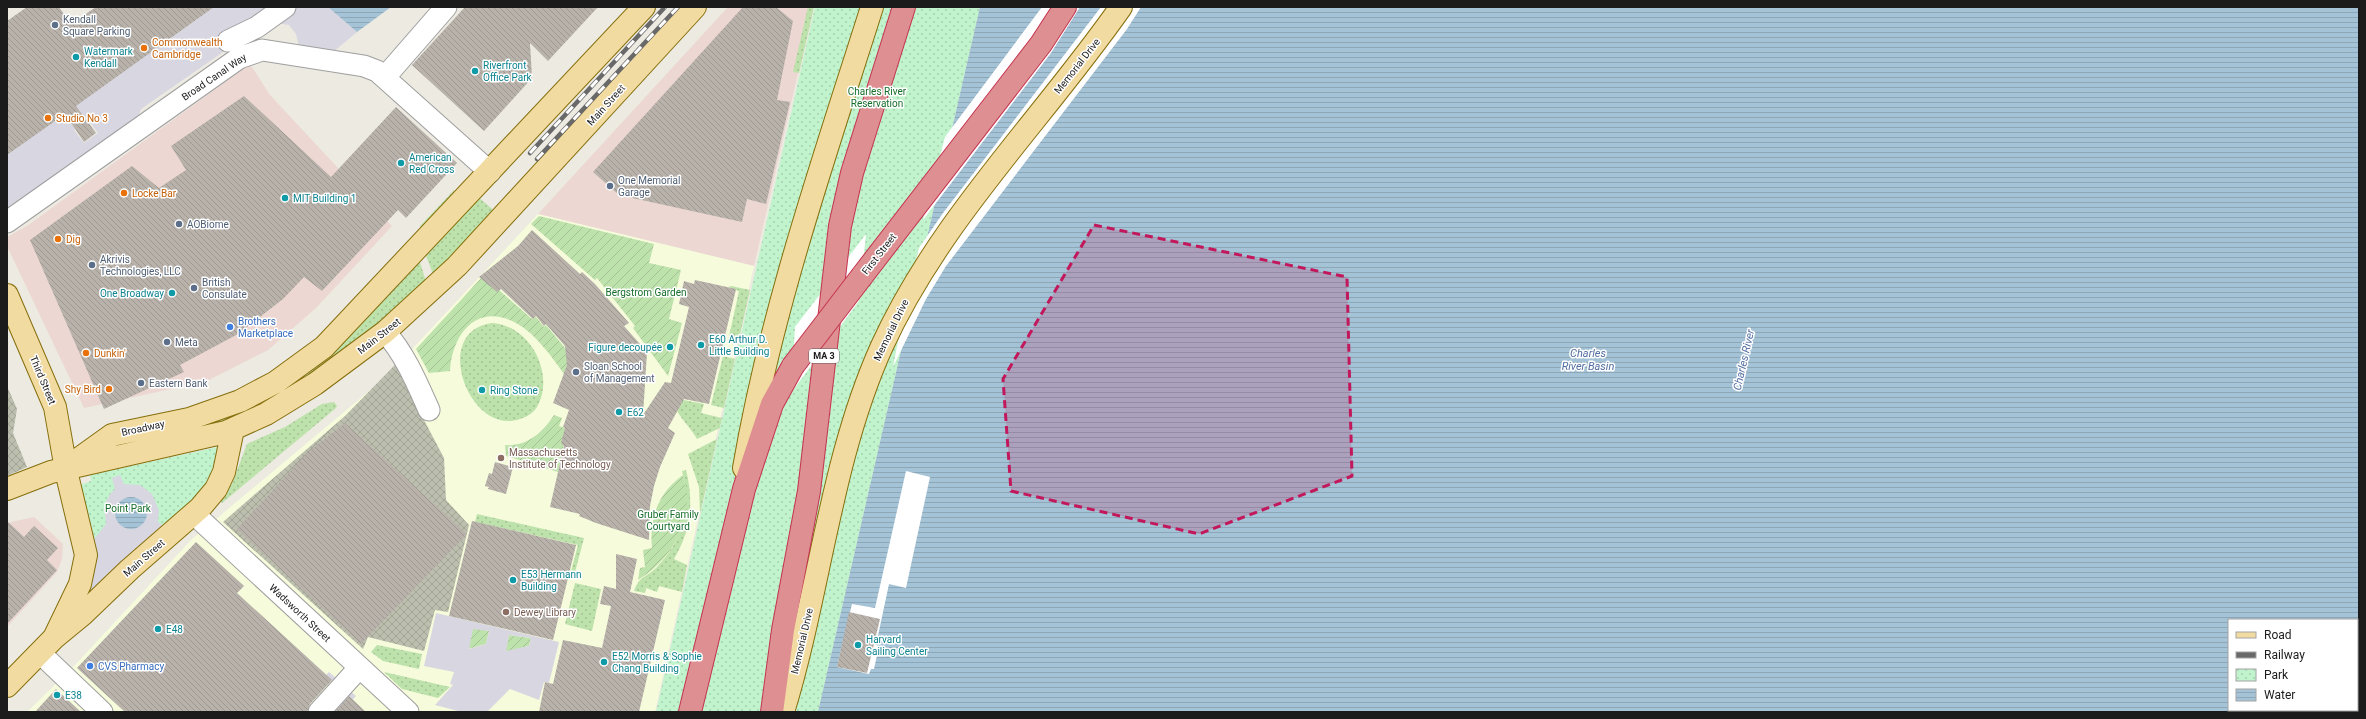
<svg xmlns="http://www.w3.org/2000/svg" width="2366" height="719" viewBox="0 0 2366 719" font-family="Roboto,sans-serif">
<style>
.commercial{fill:#ecd7d2}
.education{fill:#f6fbdb}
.construction{fill:url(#construction-cross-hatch)}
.grass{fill:url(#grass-dots)}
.park{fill:url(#park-dots)}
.garden{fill:url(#garden-furrows)}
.plaza{fill:#d8d6e1;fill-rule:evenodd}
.water{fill:url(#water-rules);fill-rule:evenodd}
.pier{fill:#fff}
.building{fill:url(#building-back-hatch)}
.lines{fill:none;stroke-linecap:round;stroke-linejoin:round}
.minor-casing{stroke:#9f9f9f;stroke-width:23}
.major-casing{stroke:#856f0d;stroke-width:24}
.highway-casing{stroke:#c5334f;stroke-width:24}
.minor{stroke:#fff;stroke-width:21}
.major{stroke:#f2dba0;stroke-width:22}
.highway{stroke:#dd8f92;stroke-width:22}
.rail-casing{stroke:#696969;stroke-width:4.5}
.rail{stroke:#fff;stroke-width:3;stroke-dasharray:9;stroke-linecap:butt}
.highway-bridge-casing{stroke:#c5334f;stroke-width:24;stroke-linecap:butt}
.highway-bridge{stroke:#dd8f92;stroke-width:22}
.marked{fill:#c2185b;fill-opacity:0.2;stroke:#c2185b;stroke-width:3;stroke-dasharray:8 5;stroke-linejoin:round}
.service-dot{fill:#5c6f8a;stroke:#fff;stroke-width:1.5}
.food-dot{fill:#e8710a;stroke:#fff;stroke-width:1.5}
.culture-dot{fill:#0f9aa8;stroke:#fff;stroke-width:1.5}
.shop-dot{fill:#3f7fe0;stroke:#fff;stroke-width:1.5}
.education-dot{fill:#8d6e63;stroke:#fff;stroke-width:1.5}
.labels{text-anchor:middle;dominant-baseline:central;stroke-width:3;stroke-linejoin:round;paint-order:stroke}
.shield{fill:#fff;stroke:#5f5f5f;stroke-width:1}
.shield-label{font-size:9px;font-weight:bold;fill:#1b1b1b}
.service-label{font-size:10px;fill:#4e5e75;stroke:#fff;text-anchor:start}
.food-label{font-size:10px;fill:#c56008;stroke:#fff;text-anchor:start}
.culture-label{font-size:10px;fill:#0d838f;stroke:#fff;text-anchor:start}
.street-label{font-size:10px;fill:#1b1b1b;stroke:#fff}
.park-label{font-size:10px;fill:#156d2a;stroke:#fff}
.shop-label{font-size:10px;fill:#366cbe;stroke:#fff;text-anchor:start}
.education-label{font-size:10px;fill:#785e54;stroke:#fff;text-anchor:start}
.water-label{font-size:11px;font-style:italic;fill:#516da1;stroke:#fff}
</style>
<defs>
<pattern id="construction-cross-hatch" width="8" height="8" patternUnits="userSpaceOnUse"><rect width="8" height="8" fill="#bdbfae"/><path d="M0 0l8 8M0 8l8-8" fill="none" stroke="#a2a495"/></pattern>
<pattern id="grass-dots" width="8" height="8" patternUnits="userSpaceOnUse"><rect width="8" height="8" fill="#bee2ab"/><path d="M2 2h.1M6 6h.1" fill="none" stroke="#a3c193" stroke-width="1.8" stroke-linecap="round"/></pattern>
<pattern id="park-dots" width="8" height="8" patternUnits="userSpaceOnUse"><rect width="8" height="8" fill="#c1f3cd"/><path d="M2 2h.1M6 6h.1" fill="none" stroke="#a5d0af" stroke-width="1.8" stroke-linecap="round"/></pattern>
<pattern id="garden-furrows" width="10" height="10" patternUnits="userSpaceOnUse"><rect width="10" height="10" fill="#bee2ab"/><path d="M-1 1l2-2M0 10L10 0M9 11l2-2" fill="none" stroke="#a3c193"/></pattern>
<pattern id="water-rules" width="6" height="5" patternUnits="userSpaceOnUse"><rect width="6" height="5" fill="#a5c3d6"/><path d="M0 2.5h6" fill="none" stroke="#8da7b7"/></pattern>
<pattern id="building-back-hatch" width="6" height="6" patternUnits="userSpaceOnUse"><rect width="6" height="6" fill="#b8b2ab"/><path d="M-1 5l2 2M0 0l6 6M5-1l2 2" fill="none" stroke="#9e9893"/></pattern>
</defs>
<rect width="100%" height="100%" fill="#eceae1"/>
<path class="commercial" d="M728,7H813L754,266L538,214Z
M250,64L270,95L392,226L316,308L268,350L207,381L84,408L7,246V237L27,226Z
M34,517L63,544L62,559L57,572L7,627V523Z"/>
<path class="education" d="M538,214L754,266L655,712H27L74,666L192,539L387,376Z"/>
<path class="construction" d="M395,365L444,458L446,500L469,525L448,612L435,610L424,651L368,637L363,649L223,522L345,416Z
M7,386L17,409L13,433L27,467L7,476Z"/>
<path class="grass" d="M808,7H814L799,73L793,72Z
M454,190V197L422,230L420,226Z
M477,196L497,213L437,277L433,274L425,253Z
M416,261L420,262L427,285L407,303L290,390L248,412L219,424L117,447L116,443L312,369L342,344Z
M731,286L750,290L738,343L728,341L739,291L728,287Z
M492,323C529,325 555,372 538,405C535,412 527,417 520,419C469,437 430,331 492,323Z
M723,356L735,359L724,408L711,405Z
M673,398L704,404L701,413L722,418L720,428L697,439C688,423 675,415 673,398Z
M334,402L337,406L336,408L222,503L220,500L232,484L247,444L285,427L322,404Z
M717,439L700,514L699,487L688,454Z
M686,470C694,501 691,531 674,559L687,565L682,592L659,586L657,592L646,588L645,593L634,591C640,575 646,578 657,567C682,541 693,507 682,471Z
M477,514L584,538L574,576L570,575L578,545L475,522Z
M575,583L601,589L592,631L565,624Z
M377,645L422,654L419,669L383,661L371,652Z
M384,672L450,687L438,698L402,689Z"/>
<path class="park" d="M815,7H980L818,712H656Z
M218,447L221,449V452L203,492L83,602C106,554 93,533 80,485L91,481L90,475Z"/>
<path class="garden" d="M539,216L654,244L649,263L681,270L669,319L682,323L668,376L633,328L635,326L597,278L595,280L531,224Z
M483,276L532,319L536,317L544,327L546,325L575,360L564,374C551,356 536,334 516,323C477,302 452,334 450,371L429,373L416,349Z
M554,415L562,418L559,426L567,429L558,472L506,456L505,445C527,447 543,432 554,415Z
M683,475C696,517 674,558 638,580L640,568L645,567L643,550L652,548C649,518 658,493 683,475Z
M473,628L489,631L486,644L468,649Z
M509,635L531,638L529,646L505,652Z"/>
<path class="plaza" d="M199,7H328L357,32L332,53L299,46L296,34L289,25L276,23L232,52L226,50L141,109L137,120L8,208L7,155L204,14ZM88,120L98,133L84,143L74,130Z
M120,475L124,484L140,485L152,494L159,510L158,522L165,527L83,602L92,583L96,564L94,539L106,524L104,507L110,494L115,489L112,478Z
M436,613L559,642L549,683L544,682L539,700L510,689L487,712H462L435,705L453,685L450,684L454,672L424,666ZM473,629L489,631L486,644L469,649ZM509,635L531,638L529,646L506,651Z
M329,672L356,696L342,712H328L346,693L326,675Z"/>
<path class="water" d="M328,7H391L357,32Z
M980,7H2359V712H818ZM2229,620H2357V710H2229Z
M115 513a16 16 0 1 1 32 0a16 16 0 1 1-32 0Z"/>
<path class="pier" d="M1042,7H1080L1051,53L923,220L945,137Z
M1101,7H1141L1127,29L946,266L926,299L893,367L906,300L919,248L943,213Z
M866,234L859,301L791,393L795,327Z
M906,471L930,477L906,588L889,584L876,645L879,646L874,669H871L869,674L837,667L852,604L875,608Z"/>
<path class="building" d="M27,7H59L71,24L96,7H214L76,106L96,133L84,142L65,114L7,155V21Z
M465,7H598L548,61L530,43L532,78L484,131L412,65Z
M743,7H776L793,21L777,100L790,102L766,204L747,199L742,222L619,195L593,172Z
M244,96L331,177L396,107L457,163L406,218L398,210L322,291L304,277L283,299L238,334L180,365L184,372L104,409L30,240L132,166L159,188L186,170L171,146Z
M532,230L580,274L582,272L595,284L629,323L624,326L647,352L643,415L665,382L671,383L689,307L679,304L684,281L694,284L695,280L736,289L709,404L684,399L668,428L675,433L660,467L654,486L650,506L649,540L596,523L579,516L580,514L550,507L564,446L561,443L565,428L563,427L569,410L553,403L567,365L565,346L546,324L544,326L536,316L533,319L501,289L497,292L479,277L518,246Z
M345,423L467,534L361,644L237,529L307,453Z
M495,462L513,467L506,494L488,489L489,487L485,486L489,473L492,474Z
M7,521L24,537L34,526L58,548L47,560L57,570L7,624Z
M472,521L576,545L553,640L449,616Z
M196,542L244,586L237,593L332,680L310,704L307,712H125L77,668Z
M616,554L637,559L630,592L665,600L639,712H539L545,682L553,684L563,640L602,648L611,606L600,604L604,586L616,589Z
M849,612L880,619L867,673L837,667Z
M56,689L81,712H35Z
M349,696L366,712H335Z"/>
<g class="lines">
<g class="minor-casing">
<path id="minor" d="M228,41L257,27L285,7
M385,77L446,7
M7,222L239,58L262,50L364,66L377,71L490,172
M385,332C405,354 417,383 429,410
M194,514L408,712
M40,653L102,712
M319,712L359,668"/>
</g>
<g class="major-casing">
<path id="major" d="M7,295L55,407L67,475L86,555L80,584L54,638
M73,463L112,435L189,419L240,401L276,382L324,347L644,7
M744,468C771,310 824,159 872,7
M7,489L51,472L226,432L266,414L315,384L385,332L457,266L695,7
M7,686L54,638L82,615L130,569L200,508L216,489L224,472L233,429
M783,712C820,592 830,461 882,346C940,219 1042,120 1121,7"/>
</g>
<g class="highway-casing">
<path id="highway" d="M862,276L1041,44L1065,7
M690,712L744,489L772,404L793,366
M772,712L783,630L809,491L840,226L852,173L904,7"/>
</g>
<use href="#minor" class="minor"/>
<use href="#major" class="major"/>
<use href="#highway" class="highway"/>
<g class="rail-casing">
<path id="rail" d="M530,153L665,7
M537,159L678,7"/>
</g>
<use href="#rail" class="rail"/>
<g class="highway-bridge-casing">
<path id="highway-bridge" d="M793,366L862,276"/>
</g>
<use href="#highway-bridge" class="highway-bridge"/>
</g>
<path class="marked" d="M1094,225L1347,277L1352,476L1199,534L1011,491L1003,379Z"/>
<g class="service-dot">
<circle cx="55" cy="25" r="4"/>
<circle cx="610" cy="186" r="4"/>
<circle cx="179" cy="224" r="4"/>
<circle cx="92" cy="265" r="4"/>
<circle cx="194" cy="288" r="4"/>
<circle cx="167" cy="342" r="4"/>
<circle cx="576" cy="372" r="4"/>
<circle cx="141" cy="383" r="4"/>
</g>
<g class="food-dot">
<circle cx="144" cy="48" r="4"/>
<circle cx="48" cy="118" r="4"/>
<circle cx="124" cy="193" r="4"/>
<circle cx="58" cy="239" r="4"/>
<circle cx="86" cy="353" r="4"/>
<circle cx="109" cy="389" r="4"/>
</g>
<g class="culture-dot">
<circle cx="76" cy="57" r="4"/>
<circle cx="475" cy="71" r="4"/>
<circle cx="401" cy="163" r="4"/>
<circle cx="285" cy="198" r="4"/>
<circle cx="172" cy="293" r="4"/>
<circle cx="701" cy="345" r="4"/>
<circle cx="670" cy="347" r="4"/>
<circle cx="482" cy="390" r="4"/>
<circle cx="619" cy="412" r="4"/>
<circle cx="513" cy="580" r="4"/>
<circle cx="158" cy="629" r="4"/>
<circle cx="858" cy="645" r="4"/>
<circle cx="604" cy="662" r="4"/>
<circle cx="57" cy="695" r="4"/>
</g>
<g class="shop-dot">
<circle cx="230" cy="327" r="4"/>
<circle cx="90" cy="666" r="4"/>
</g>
<g class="education-dot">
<circle cx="501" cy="458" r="4"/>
<circle cx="506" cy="612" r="4"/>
</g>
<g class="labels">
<rect class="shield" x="809" y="349" width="30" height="14" rx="3"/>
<g class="shield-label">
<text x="824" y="356">MA 3</text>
</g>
<g class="service-label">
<text x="63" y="19">Kendall<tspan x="63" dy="12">Square Parking</tspan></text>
<text x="618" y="180">One Memorial<tspan x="618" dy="12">Garage</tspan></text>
<text x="187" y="224">AOBiome</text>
<text x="100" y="259">Akrivis<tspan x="100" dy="12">Technologies, LLC</tspan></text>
<text x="202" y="282">British<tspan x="202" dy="12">Consulate</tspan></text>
<text x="175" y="342">Meta</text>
<text x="584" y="366">Sloan School<tspan x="584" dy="12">of Management</tspan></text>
<text x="149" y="383">Eastern Bank</text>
</g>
<g class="food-label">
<text x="152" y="42">Commonwealth<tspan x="152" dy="12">Cambridge</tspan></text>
<text x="56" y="118">Studio No 3</text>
<text x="132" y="193">Locke Bar</text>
<text x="66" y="239">Dig</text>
<text x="94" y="353">Dunkin'</text>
<text x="101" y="389" text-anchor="end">Shy Bird</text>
</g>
<g class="culture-label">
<text x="84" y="51">Watermark<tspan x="84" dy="12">Kendall</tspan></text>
<text x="483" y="65">Riverfront<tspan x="483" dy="12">Office Park</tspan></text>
<text x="409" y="157">American<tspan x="409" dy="12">Red Cross</tspan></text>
<text x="293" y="198">MIT Building 1</text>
<text x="164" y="293" text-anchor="end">One Broadway</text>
<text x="709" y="339">E60 Arthur D.<tspan x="709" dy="12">Little Building</tspan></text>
<text x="662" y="347" text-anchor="end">Figure decoupée</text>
<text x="490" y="390">Ring Stone</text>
<text x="627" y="412">E62</text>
<text x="521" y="574">E53 Hermann<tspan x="521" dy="12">Building</tspan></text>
<text x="166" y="629">E48</text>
<text x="866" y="639">Harvard<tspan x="866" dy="12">Sailing Center</tspan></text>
<text x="612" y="656">E52 Morris &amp; Sophie<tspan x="612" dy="12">Chang Building</tspan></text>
<text x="65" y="695">E38</text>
</g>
<g class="street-label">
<text transform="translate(1077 66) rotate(-52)">Memorial Drive</text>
<text transform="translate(214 77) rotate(-34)">Broad Canal Way</text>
<text transform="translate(606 105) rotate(-48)">Main Street</text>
<text transform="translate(879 254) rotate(-52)">First Street</text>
<text transform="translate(891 330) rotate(-64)">Memorial Drive</text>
<text transform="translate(379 336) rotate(-38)">Main Street</text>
<text transform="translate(43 380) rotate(67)">Third Street</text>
<text transform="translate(143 428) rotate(-12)">Broadway</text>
<text transform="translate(144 558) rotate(-41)">Main Street</text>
<text transform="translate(300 613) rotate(43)">Wadsworth Street</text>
<text transform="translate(802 641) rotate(-77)">Memorial Drive</text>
</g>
<g class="park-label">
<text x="877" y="91">Charles River<tspan x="877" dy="12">Reservation</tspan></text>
<text x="646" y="292">Bergstrom Garden</text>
<text x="128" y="508">Point Park</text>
<text x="668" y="514">Gruber Family<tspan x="668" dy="12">Courtyard</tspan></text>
</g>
<g class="shop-label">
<text x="238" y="321">Brothers<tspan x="238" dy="12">Marketplace</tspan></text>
<text x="98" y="666">CVS Pharmacy</text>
</g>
<g class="education-label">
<text x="509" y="452">Massachusetts<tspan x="509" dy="12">Institute of Technology</tspan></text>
<text x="514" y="612">Dewey Library</text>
</g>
<g class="water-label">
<text x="1588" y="353">Charles<tspan x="1588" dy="13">River Basin</tspan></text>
<text transform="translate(1744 360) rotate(-77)">Charles River</text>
</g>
</g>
<rect width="2366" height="719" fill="none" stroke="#1b1b1b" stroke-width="16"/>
<rect x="2228" y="619" width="130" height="92" fill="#ffffff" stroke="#a4a4a4"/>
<rect x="2236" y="632" width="20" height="6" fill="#f2dba0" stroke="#a4a4a4"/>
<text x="2264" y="639" font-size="12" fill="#1b1b1b">Road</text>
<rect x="2236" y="652" width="20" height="6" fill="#696969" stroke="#a4a4a4"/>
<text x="2264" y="659" font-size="12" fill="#1b1b1b">Railway</text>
<rect x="2236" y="669" width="20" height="12" fill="url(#park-dots)" stroke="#a4a4a4"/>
<text x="2264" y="679" font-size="12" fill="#1b1b1b">Park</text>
<rect x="2236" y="689" width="20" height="12" fill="url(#water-rules)" stroke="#a4a4a4"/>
<text x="2264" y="699" font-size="12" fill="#1b1b1b">Water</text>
</svg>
